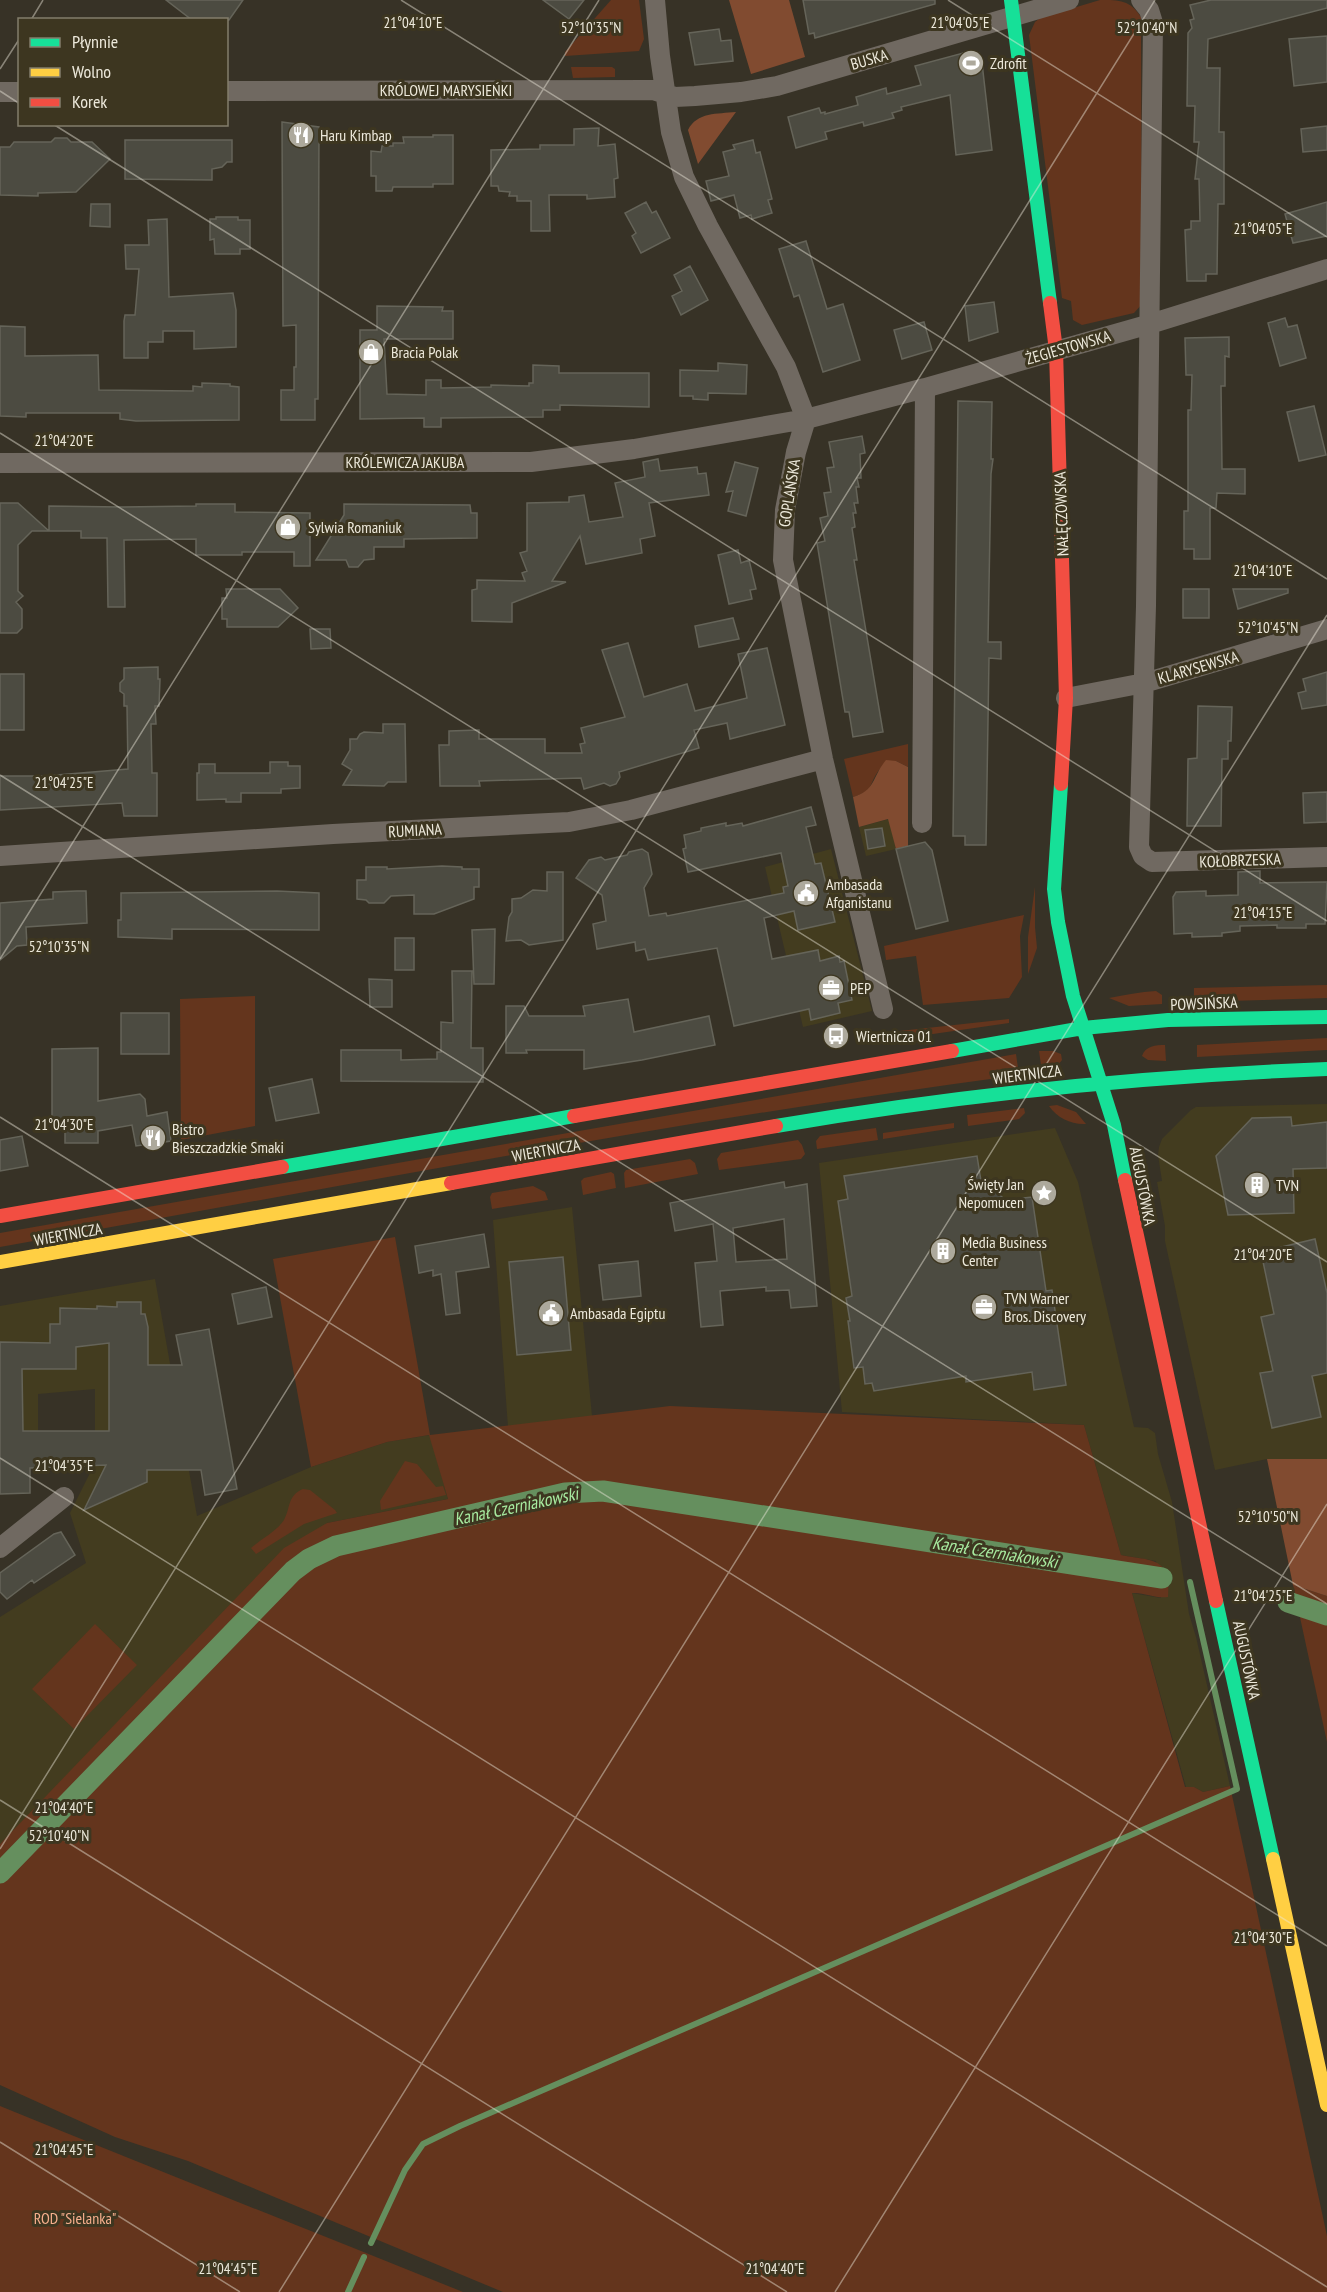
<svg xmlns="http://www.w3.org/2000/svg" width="1327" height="2292" viewBox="0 0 1327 2292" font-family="'PT Sans Narrow',sans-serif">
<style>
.built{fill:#433c1f}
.green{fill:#64351d}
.forest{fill:#814b30}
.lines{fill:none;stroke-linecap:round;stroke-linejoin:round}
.stream{stroke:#658f5e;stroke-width:6}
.canal{stroke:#658f5e;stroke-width:21}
.building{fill:#4c4b41;stroke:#656459;stroke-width:1.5;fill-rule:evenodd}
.street{stroke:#706961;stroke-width:20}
.fast{stroke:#16e098;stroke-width:14}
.slow{stroke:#ffcf43;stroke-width:14}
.jam{stroke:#f24e42;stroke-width:14}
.ticks{fill:none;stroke:#ede9db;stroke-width:1.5;stroke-opacity:0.45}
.labels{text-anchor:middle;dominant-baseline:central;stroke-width:6;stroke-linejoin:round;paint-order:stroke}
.street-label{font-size:16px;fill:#ede9db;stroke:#3d3620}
.poi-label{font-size:16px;fill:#ede9db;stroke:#3d3620;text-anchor:start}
.park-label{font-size:16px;fill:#f7af8d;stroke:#3d3620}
.water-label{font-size:18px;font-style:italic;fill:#a7ea9f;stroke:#3d3620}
.ticks-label{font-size:15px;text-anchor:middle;fill:#ede9db;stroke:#3d3620;stroke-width:6;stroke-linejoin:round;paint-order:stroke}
</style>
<rect width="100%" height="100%" fill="#373226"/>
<path class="built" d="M889,819L896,849L866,856L859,827Z
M831,849L872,1011L803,1027L765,867Z
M1327,1104V1459H1267L1215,1470L1165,1241V1226L1157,1182L1162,1181L1158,1155L1159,1147L1162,1139L1191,1110L1196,1107Z
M1055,1128L1078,1182L1134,1427L1148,1428L1155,1433L1158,1454L1172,1502L1189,1614L1196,1637L1230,1786L1203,1792L1194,1787H1186L1132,1593L1161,1598L1156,1561L1121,1555L1084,1425L842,1412L819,1163Z
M572,1207L592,1416L508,1427L493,1220Z
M155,1279L197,1516L311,1467L387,1442L430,1435L448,1499L327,1523L0,1844V1617L86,1563L70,1513L95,1463V1389L38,1394V1459L0,1461V1306Z"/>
<path class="green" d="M611,0H639L644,39L639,51L565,56V52Z
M1100,0C1120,0 1130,0 1141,17L1142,304L1134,313L1082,325L1073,320L1071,301L1062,298L1029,35L1035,22L1040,18Z
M571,67H612L615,69V77L573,78Z
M908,744V767L896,761C891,763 883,766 879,770C868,785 875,790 853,797L844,759Z
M1035,887V927L1037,948L1028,974V937Z
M1024,915L1020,936L1022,977L1009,998L923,1005L916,956L886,960L884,946Z
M1327,985V998L1194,1002V988Z
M1156,991L1162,995V1004L1129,1006L1109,998C1125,995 1140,992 1156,991Z
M255,996V1126L181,1140L180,999Z
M1009,1019V1023L933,1034L863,1038V1035Z
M1327,1038V1050L1197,1057V1045Z
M1165,1045L1166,1061L1148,1060L1142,1056C1145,1046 1156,1045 1165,1045Z
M1039,1051H1053L1061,1054L1062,1060L1058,1065L1042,1072Z
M1016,1054L1019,1075C678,1120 339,1187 0,1247V1233Z
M1057,1105L1076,1112L1086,1124C1072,1125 1057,1118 1049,1106Z
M1024,1108L1025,1113L1019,1119L968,1126L967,1115Z
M954,1123V1128L883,1139V1133Z
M876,1128L878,1140L817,1149L816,1141L820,1136Z
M798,1140L802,1145L805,1154L801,1159L719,1170L717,1159L721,1153Z
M690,1159L695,1163L698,1174L625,1188L624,1173L626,1170Z
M611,1172L614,1174L616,1188L583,1195L581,1181L584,1178Z
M533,1186L545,1192L548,1200L492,1209L490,1197L492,1193Z
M395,1237L430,1435L670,1406L1084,1425L1121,1555C1151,1561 1171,1556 1168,1597C1156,1599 1144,1592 1132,1593L1185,1787H1194L1203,1792L1230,1786L1327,2236V2292H503L188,2161L115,2137L0,2085V1844L284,1548L327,1523L448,1499L429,1435L387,1442L311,1467L273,1259Z
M405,1461L417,1464L436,1487L443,1486L446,1495L381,1510L380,1501Z
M303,1489L310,1490L335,1510L337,1513L304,1524L256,1554L251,1548C261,1539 277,1531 284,1520C291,1507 287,1496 303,1489Z
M1293,1585L1327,1596V1742Z
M95,1624L137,1665L74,1729L32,1689Z
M0,2106C154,2169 309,2230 463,2292H0Z"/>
<path class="forest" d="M729,0H789L805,57L751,74Z
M736,112L698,164L688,130C697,112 717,114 736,112Z
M886,760L896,761L908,767V846L896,849L888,819L859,827L853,797C876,790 872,777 886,760Z
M1267,1459H1327V1596L1293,1585Z"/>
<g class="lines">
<path class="stream" d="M371,2243L405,2170L423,2144L460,2126L1237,1789L1190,1582
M348,2292L364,2257"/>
<path class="canal" d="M1288,1602L1327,1615
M0,1873L293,1571L309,1559L336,1546L565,1493L603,1491L1162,1578"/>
</g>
<path class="building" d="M166,0H243L229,20H192Z
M543,0H584L569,19Z
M803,0H935V4L815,38L814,33L809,34Z
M1211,0H1327V8L1208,39L1207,68H1220L1219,132H1224V204H1218L1217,274H1206V281H1187L1185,230L1191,229V221H1200L1199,179H1195L1199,142H1194L1195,106H1187L1188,33L1192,28L1190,20L1194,19L1190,5Z
M719,29L721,41L731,40L733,61L695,65L689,33Z
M1327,36V82L1294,86L1289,39Z
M967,52L982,63L992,150L956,155L950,95L901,107L902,110L892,113L894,118L864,126L863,122L825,132L827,139L796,148L788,117L819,108L821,113L825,112V114L858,105L856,97L886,88L887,94L921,85L915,66Z
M282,122L319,127L318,399H315V420H281V390H294V367H296V325L283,326Z
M1327,126V150L1303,152L1301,129Z
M599,128L598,146L615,144L618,178L614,179L615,197L587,199V195H549L550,231H531V201H517V196H509L510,192L499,191L498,186H491V150L540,149V145H574V129Z
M433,135H453V184H433V187H393L392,191H376V176H371V151L381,152L382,146H393V143H404L403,137H433Z
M55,138H67L71,142H92L110,159L76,192L38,193V196L0,195V147H10L14,142H51Z
M125,140H232V162H227L222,167L212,169V180L125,179Z
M753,140L756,153L760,152L772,199L768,200L772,213L752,219L751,215L740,218L734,195L711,201L706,181L729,176L723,152L735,149L733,145Z
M646,202L652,213L656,211L670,238L641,253L632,236L636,233L625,213Z
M1327,202V236L1293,243L1285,214Z
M91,204H110V227L90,226Z
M216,217H238V220H250V249H240V254H215L214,239L210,240V219H216Z
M167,219L169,297L233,293L236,310V347L194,349V331H163V342H148V358H124V321L125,315H135L139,269H126L125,245H149L148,220Z
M806,241L827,309L843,304L860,360L823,372L799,295L794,297L779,249Z
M690,266L708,300L681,315L672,296L682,291L674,275Z
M994,302L998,332L969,341L965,306Z
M377,306L443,307L442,311H453V339H384L387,394L426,395V380H441V388L491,387V385L529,386V383H533V365L559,366V373H649V407L560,405V410H543V417L441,418V427H424V418L360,419V330H377Z
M1285,318L1288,327L1297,325L1306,358L1280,366L1268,323Z
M924,322L932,350L902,359L894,330Z
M0,326L25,327V356L98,355L99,390L193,391V386L202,387V383L230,384V386L239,387V420L136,421L120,419V413H26V417L0,416Z
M1229,337V357L1225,356V386H1221L1222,469H1245V494L1217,493L1216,508H1210V559H1194V549H1184V511H1188V410H1191L1192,375H1186L1185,338Z
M718,363L747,365L746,394L708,393V400L693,399V396H680V370L718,371Z
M958,401L992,402L991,459H993L991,474L988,642H1001V659L989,658L986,845H965V836H953Z
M1314,406L1326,455L1299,461L1287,412Z
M862,436L865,453L860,454L861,478H857L859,487H856L858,503H854L856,513H853L855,527L852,528L857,560H854L883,732L853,737L849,712H845L817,543L825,541L820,518L828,516L824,493L831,492L827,468L834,467L829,442Z
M658,459L660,471L697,467L698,474L706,473L709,495L649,503L655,536L640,539L642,553L586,564L580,536L552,581L566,582L512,603V622L472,621V590L477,589V580L525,581L522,573L527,571L520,553L527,551V503L569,502V497L584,495L589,522L623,517L615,483L645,477L643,462Z
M735,462L758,468L746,516L728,511L733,491L726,492Z
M0,503H18L49,531H32L18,545V591L23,596L16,602L22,609V628L17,633H0Z
M196,504H235V512L310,513V566H294V552H242V555H196V539L124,540L125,607H108L107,538H81V531H49V506L122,507L196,506Z
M344,504L470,505L471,513H477V538L404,539V547H374V559L364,560L358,567H349L346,560H316L344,515Z
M738,550L741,563L749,560L756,589L750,590L752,599L729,604L718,555Z
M226,589H280L298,608L278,627H227V619H222V598H227Z
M1183,589H1209V618H1183Z
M1233,589H1288V593L1238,609Z
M733,618L739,639L699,647L695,626Z
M310,629H330L331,648L311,649Z
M628,643L644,697L687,684L695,711L747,698L738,654L767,648L785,725L730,739L727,723L694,730L699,748L619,772L620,777L616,784L610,786L604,783L584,789L581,778L479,781L480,786H440L439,745H449V731L479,730V739H545V753H582L580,744L585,743L581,728L625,717L602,650Z
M158,667V679H160L159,706H155L156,724H151L152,773H157V816H124L122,803L0,810V776H45L128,769L127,706H124V694L120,691V683L124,679V668Z
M1327,672V705L1302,709L1298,693L1306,691L1303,679Z
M0,674H24V730H0Z
M1198,706L1232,707L1231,741H1228V759H1222L1221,826H1187L1188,759L1197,758Z
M383,724H405L406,782H388L384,786L343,785L352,770L342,764L350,750V739H357L360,734L364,732L383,733Z
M270,762H288V766H300V788L281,789V793H241V802H226V799L197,800V773H199V764H215V773H270Z
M1327,792V822L1304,823L1303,793Z
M811,807L816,825L806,827L815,864L821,863L835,922L798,930L794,911L764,918L772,959L818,950L820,961L839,956L840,962L844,961L852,1000L838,1003L840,1013L811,1020L809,1009L734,1026L717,948L648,960L645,949L636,951L635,942L597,949L593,924L606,921L602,895L576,878L589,860L601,857L605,860L627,855L629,852L642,849L648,853L652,874L644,888L649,916L666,913L667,916L784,893L783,887L788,886L781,853L688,872L683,849L686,848L684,835L701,831V828L726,823V826L742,823L743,826Z
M882,828L885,846L868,849L865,830Z
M925,842L932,850L948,921L916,929L896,849Z
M442,866L462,867V869H479V887H474V899L434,914H414V895L391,896L384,903H369L366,900L357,899V880H366V867H387V869Z
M1260,871V883L1327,882L1325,924H1306V928H1277V925L1240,926V931L1222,933V936L1192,937V933L1174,934L1173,897L1176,892L1206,891V896L1238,895V872Z
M547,872H563V940L529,945L521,940L506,941L509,917L512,912V899L521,898L533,890L547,891Z
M77,891H86L87,923L26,927L27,945L17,946L0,960V903L53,899V892Z
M277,891L319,893V930L172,929V939L118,937V920H121V893Z
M495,929L494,984H474L472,930Z
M395,938H414V970H395Z
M452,971H472L471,1048H483V1082L341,1081V1050H401V1060L437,1059V1052H441V1022L453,1023Z
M369,979L392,980V1007H370Z
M628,999L634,1032L709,1016L715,1045L642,1060L584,1069V1050H526L527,1053H506V1006H524L529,1016H585L583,1006Z
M121,1013H169V1054H121Z
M98,1048V1101L140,1094L145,1099L147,1116L167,1112L171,1141L136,1146L132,1125L98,1131V1143H65V1130L52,1129V1049Z
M312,1079L319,1113L276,1121L269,1088Z
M1291,1117L1292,1126L1327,1122V1168L1293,1169L1294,1213L1228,1215L1216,1156L1252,1118Z
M22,1136L28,1166L0,1171V1140Z
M977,1156L981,1181L1006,1200L1032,1197L1046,1291L1052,1290L1066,1385L1034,1390L1032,1372L966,1382V1376L874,1391L872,1383L865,1384L863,1367L854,1368L848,1321H850L846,1298L852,1296L838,1201L848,1199L844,1176Z
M784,1182L785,1188L807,1184L817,1306L791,1308L789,1290L766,1291V1287L720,1291L723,1325L701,1327L695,1263L717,1261L713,1224L675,1231L670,1203ZM784,1219L787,1259L736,1262L733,1228Z
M484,1234L489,1267L456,1272L460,1313L446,1315L441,1274L433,1276V1270L419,1273L415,1246Z
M1315,1239L1327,1293V1373L1312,1376L1321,1417L1272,1428L1260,1373L1273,1371L1261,1317L1274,1314L1261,1252Z
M563,1257L571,1350L517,1355L509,1262Z
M638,1261L641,1296L603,1300L599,1265Z
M266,1287L272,1317L238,1324L232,1294Z
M117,1302H141V1314H145L148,1327V1365H182L176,1335L209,1329L237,1489L205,1495L201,1470H147V1482L84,1510L106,1465L30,1468V1493L0,1494V1342L50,1343V1324H60V1308L97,1309V1306L117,1307ZM109,1343V1431H23L22,1369H76V1347Z
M61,1532L75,1555L34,1583L32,1580L7,1599L0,1592V1573L54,1534Z"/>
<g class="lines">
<path class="street" d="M655,0L660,56L671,132L684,177L708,226L786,367L806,419L796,452L785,510L783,560L823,759L883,1009
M1141,0L1149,10L1153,23L1146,606L1139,847L1143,856L1152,862L1327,857
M226,91L653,90L675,97L695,96L741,92L777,86L1069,0
M0,92H20
M0,463L531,462L634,449L806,419L925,388L1150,324L1327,269
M1066,698L1144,683L1327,629
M922,823L925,388
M0,856L333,834L569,822L631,810L823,759
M0,1548L64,1497"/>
<path class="fast" d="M1011,0L1050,303
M1061,784L1054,889L1058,922L1073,996L1114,1125L1125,1180
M952,1051L1083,1028L1168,1020L1327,1017
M776,1126C958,1095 1142,1076 1327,1069
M282,1167L574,1116
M1216,1601L1273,1859"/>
<path class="slow" d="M0,1262L451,1183
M1273,1859L1327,2105"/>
<path class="jam" d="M1050,303L1056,350L1066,698L1061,784
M574,1116L952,1051
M1125,1180L1216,1601
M451,1183L776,1126
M0,1216L282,1167"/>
</g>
<path class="ticks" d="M401,0L1327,579M948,0L1327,237M31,20L43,0M0,69L20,38M0,91L20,104M53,124L1327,921M0,433L1327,1262M0,775L1327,1604M0,959L599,0M0,1117L1327,1946M0,1458L1327,2287M0,1800L787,2292M0,1849L1155,0M0,2142L240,2292M279,2292L1327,615M835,2292L1327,1504"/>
<defs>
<g id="stadium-disc" transform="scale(1.35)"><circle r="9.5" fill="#ada99c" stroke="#3d3620"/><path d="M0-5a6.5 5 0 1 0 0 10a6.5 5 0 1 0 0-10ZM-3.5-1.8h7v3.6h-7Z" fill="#fff"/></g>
<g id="restaurant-disc" transform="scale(1.35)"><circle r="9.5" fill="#ada99c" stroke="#3d3620"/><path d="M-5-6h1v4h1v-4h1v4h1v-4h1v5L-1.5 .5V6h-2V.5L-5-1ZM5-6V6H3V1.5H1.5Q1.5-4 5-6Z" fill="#fff"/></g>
<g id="shop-disc" transform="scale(1.35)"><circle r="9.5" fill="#ada99c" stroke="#3d3620"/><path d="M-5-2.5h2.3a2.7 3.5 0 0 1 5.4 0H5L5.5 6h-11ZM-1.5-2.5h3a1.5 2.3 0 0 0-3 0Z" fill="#fff"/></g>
<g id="civic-disc" transform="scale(1.35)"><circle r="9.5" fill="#ada99c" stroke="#3d3620"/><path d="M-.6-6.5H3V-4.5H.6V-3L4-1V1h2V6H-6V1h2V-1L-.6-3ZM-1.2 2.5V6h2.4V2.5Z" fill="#fff"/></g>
<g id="office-disc" transform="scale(1.35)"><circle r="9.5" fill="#ada99c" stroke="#3d3620"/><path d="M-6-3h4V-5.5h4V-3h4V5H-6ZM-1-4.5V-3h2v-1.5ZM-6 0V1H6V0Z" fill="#fff"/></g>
<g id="bus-disc" transform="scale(1.35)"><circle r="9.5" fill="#ada99c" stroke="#3d3620"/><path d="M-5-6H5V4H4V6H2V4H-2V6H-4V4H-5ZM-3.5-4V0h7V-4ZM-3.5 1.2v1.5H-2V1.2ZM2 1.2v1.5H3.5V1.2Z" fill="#fff"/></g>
<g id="building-disc" transform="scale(1.35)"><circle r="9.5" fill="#ada99c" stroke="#3d3620"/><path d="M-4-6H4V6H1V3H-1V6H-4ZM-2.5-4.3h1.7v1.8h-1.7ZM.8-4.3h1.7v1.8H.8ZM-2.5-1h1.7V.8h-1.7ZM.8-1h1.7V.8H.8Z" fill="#fff"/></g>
<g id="sight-disc" transform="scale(1.35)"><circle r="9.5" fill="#ada99c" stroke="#3d3620"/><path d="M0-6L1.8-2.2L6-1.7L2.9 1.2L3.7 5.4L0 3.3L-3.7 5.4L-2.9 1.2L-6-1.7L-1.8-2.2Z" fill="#fff"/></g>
</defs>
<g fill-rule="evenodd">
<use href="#stadium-disc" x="971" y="63"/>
<use href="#restaurant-disc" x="301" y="135"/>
<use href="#shop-disc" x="371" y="352"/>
<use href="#shop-disc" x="288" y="527"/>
<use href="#civic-disc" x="806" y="893"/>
<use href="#office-disc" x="831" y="988"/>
<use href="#bus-disc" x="836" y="1036"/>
<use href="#restaurant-disc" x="153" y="1138"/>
<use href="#building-disc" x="1257" y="1185"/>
<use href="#sight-disc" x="1044" y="1193"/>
<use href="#building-disc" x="943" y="1251"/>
<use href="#office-disc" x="984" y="1307"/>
<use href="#civic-disc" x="551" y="1313"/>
</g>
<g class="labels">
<g class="street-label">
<text transform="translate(869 59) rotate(-16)">BUSKA</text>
<text x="446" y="90">KRÓLOWEJ MARYSIEŃKI</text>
<text transform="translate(1068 347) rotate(-16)">ŻEGIESTOWSKA</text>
<text x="405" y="462">KRÓLEWICZA JAKUBA</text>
<text transform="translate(789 493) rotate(-81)">GOPLAŃSKA</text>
<text transform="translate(1061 514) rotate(-92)">NAŁĘCZOWSKA</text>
<text transform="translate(1198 667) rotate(-16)">KLARYSEWSKA</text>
<text transform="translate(415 830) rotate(-3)">RUMIANA</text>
<text transform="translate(1240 860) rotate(-2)">KOŁOBRZESKA</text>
<text transform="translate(1204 1003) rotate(-2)">POWSIŃSKA</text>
<text transform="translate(1027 1074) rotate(-7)">WIERTNICZA</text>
<text transform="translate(546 1150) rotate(-10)">WIERTNICZA</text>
<text transform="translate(1143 1186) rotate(79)">AUGUSTÓWKA</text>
<text transform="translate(68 1234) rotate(-10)">WIERTNICZA</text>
<text transform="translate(1247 1660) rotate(78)">AUGUSTÓWKA</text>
</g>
<g class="poi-label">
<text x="990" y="63">Zdrofit</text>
<text x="320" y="135">Haru Kimbap</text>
<text x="391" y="352">Bracia Polak</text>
<text x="308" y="527">Sylwia Romaniuk</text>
<text x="826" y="884">Ambasada<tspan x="826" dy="18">Afganistanu</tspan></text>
<text x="850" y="988">PEP</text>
<text x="856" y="1036">Wiertnicza 01</text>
<text x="172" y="1129">Bistro<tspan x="172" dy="18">Bieszczadzkie Smaki</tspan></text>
<text x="1024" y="1184" text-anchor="end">Święty Jan<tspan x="1024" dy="18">Nepomucen</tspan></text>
<text x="1276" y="1185">TVN</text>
<text x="962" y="1242">Media Business<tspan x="962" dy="18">Center</tspan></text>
<text x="1004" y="1298">TVN Warner<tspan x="1004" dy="18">Bros. Discovery</tspan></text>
<text x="570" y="1313">Ambasada Egiptu</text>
</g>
<g class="park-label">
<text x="75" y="2218">ROD "Sielanka"</text>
</g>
<g class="water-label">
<text transform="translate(516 1506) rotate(-12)">Kanał Czerniakowski</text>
<text transform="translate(995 1552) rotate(9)">Kanał Czerniakowski</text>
</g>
</g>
<g class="ticks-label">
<text x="960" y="28">21°04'05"E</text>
<text x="413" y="28">21°04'10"E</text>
<text x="591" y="33">52°10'35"N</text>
<text x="1147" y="33">52°10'40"N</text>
<text x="1263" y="234">21°04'05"E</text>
<text x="64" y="446">21°04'20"E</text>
<text x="1263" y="576">21°04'10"E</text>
<text x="1268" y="633">52°10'45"N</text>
<text x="64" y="788">21°04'25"E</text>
<text x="1263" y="918">21°04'15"E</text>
<text x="59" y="952">52°10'35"N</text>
<text x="64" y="1130">21°04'30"E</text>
<text x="1263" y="1260">21°04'20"E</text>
<text x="64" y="1471">21°04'35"E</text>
<text x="1268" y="1522">52°10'50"N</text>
<text x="1263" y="1601">21°04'25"E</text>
<text x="64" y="1813">21°04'40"E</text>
<text x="59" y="1841">52°10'40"N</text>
<text x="1263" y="1943">21°04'30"E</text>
<text x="64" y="2155">21°04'45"E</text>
<text x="228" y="2274">21°04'45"E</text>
<text x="775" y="2274">21°04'40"E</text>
</g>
<rect x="18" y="18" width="210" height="108" fill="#3d3620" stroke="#837e6b" stroke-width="1.5"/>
<rect x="30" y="38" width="30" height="9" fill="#16e098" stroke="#837e6b" stroke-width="1.5"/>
<text x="72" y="48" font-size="18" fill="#ede9db">Płynnie</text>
<rect x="30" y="68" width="30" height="9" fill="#ffcf43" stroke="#837e6b" stroke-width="1.5"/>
<text x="72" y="78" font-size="18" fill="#ede9db">Wolno</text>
<rect x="30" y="98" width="30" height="9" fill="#f24e42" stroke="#837e6b" stroke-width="1.5"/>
<text x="72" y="108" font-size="18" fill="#ede9db">Korek</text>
</svg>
